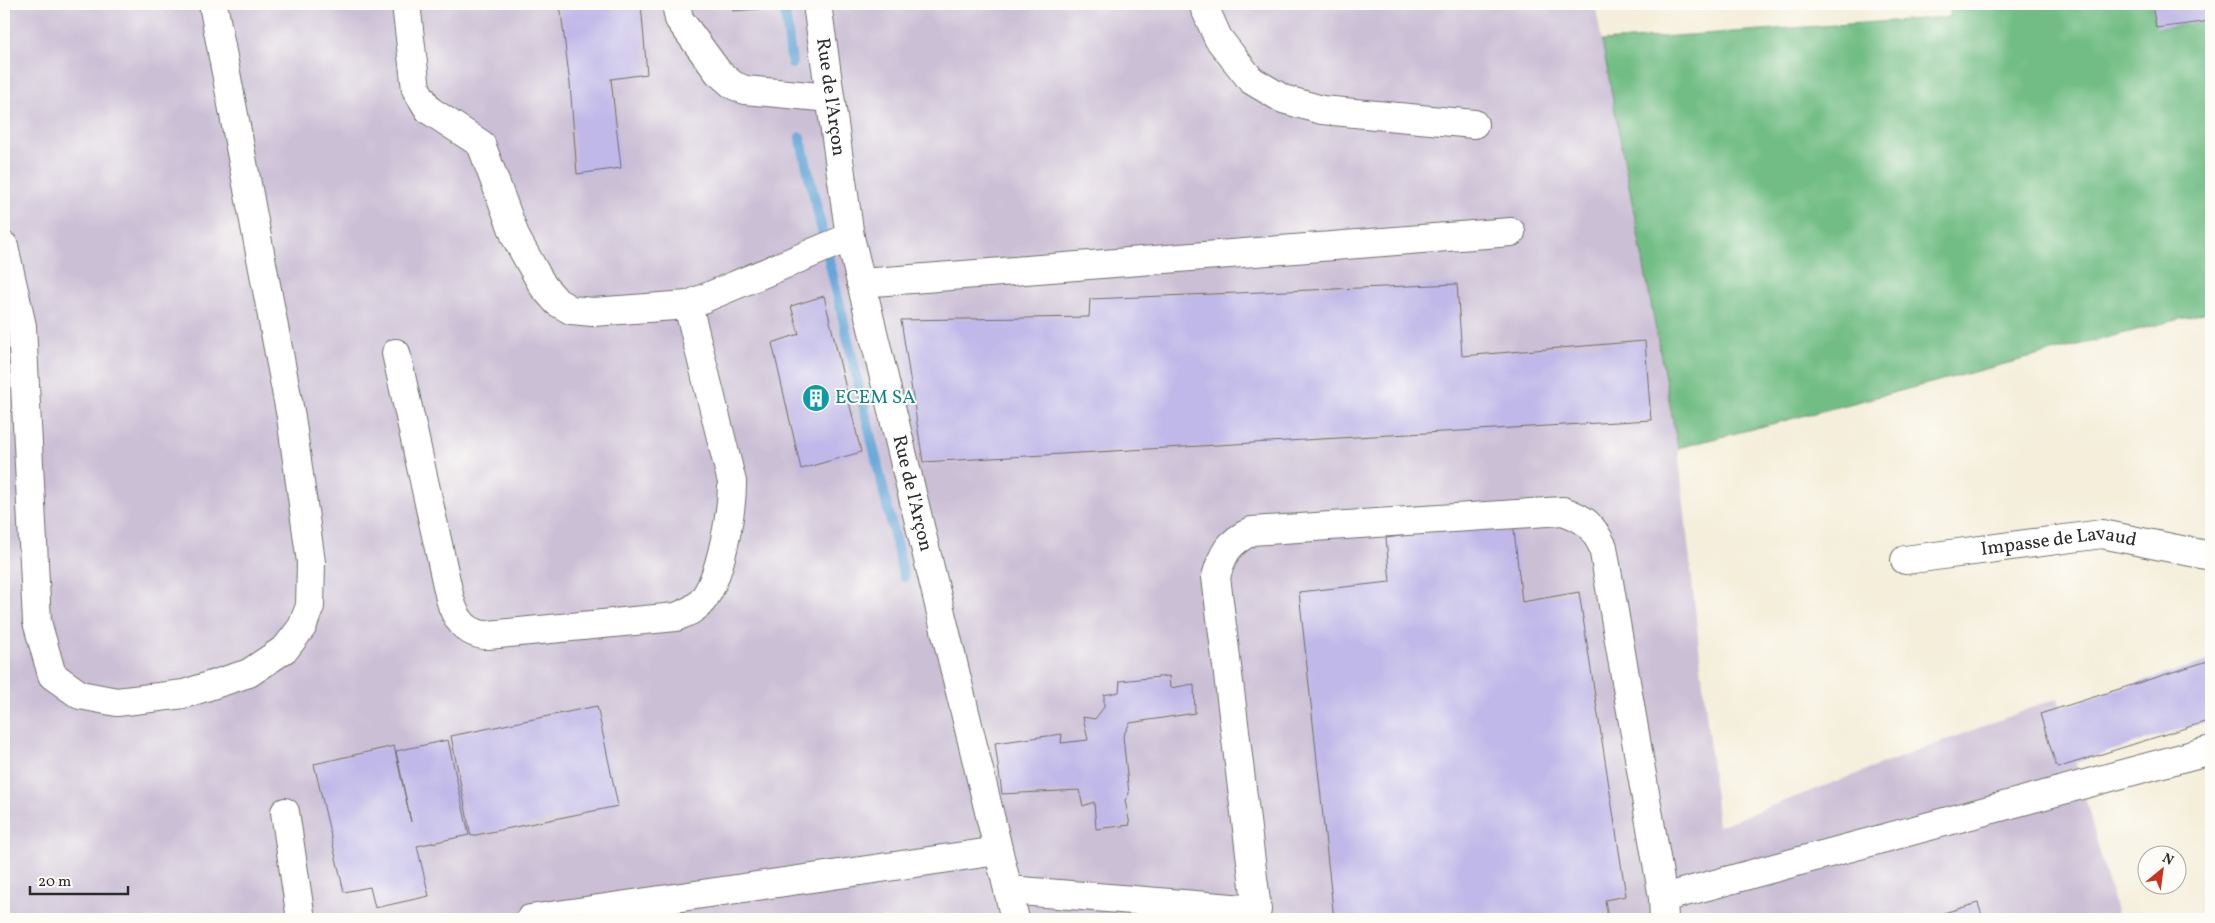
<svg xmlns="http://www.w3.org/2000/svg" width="2215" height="923" viewBox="0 0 2215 923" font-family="Vollkorn,serif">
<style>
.industrial{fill:#cbbfd5}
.forest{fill:#72bd85;stroke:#4e7458}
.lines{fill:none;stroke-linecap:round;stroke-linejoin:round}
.stream{stroke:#64a6d8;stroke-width:10}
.building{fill:#c0b8e8}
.minor-casing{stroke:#716f68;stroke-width:30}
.minor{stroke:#fff;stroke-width:28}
.labels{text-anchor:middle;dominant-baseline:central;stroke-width:4;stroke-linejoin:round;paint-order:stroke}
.street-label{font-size:19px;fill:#2b2b2b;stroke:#fdfcf7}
.culture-label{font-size:19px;fill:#0d838f;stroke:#fdfcf7;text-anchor:start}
</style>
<rect width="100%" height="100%" fill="#fdfcf7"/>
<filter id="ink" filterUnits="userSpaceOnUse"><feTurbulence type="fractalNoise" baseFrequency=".02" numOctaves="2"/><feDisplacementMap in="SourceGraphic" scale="10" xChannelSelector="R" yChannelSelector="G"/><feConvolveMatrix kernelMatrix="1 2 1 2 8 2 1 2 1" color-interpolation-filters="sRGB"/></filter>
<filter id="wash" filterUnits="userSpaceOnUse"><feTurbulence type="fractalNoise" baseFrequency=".0096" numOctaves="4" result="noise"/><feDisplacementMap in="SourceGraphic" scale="20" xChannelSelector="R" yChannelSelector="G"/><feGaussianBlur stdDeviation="1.12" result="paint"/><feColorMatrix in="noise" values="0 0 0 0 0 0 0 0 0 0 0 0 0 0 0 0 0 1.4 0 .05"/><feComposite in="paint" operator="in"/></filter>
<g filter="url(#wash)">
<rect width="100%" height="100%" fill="#f4eeda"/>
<path class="industrial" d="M4,4H1595L1678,448L1718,826L2058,698L2118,919H4Z"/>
<path class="forest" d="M1950,4H2152L2157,28L2211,20V311L1678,448L1602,41L1950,17Z"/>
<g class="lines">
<path class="stream" d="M784,4L792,64
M800,137L904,577"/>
</g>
<g id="blocks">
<path class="building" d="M560,4H641L647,74L611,79L621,168L577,174L570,84Z
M732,4H770V8L733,11Z
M2152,4H2211V21L2156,28Z
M1457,284L1462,356L1645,341L1651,420L923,462L901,320L1089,317L1090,299Z
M824,296L861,452L801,469L772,343L799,334L791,306Z
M1513,521L1522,602L1579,592L1626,896L1605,900L1608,919H1334L1299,592L1390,582L1386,538Z
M2211,660V720L2057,768L2040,714Z
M1169,676L1170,688L1194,684L1195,713L1130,723L1123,736L1129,794L1125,800L1130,825L1096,829L1094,802L1083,806L1079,790L1002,794L995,743L1062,734L1061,743L1088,740L1083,717L1095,719L1104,707V695L1119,692L1120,681Z
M597,706L618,806L471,836L451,736Z
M448,740L469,835L417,846L429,896L375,908L370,887L344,892L314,764L394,746L411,822L396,751Z
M1978,903L1983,919H1923Z"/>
</g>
</g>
<g filter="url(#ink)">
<use href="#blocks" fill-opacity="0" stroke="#716f68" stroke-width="1"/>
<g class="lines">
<g class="minor-casing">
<g id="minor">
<path d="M406,4L416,89L429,110L481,144L516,238L543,286L557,302L571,310L593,312L688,305"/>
<path d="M676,4L679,19L718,72L733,85L745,90L830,98"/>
<path id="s1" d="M817,4L850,237L1015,919"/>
<path d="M1203,4L1218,38L1251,80L1283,99L1322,110L1474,124"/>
<path d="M4,246L22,326L37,622L52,675L80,695L117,702L184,694L249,673L286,648L302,627L310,606L311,562L291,417L213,4"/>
<path d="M861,283L1511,232"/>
<path d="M396,353L450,599C455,618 466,635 488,635L676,617C685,613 695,610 702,601C721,578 732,511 732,482L688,305L850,237"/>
<path id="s2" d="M1905,560L2102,534L2211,556"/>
<path d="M285,812L301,919"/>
<path d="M1008,890L1257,910L1216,577C1223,552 1228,543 1252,531L1563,511C1586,519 1592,525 1603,547L1663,898"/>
<path d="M530,919L998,851"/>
<path d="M1664,919L1663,898L2211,750"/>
</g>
</g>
<use href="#minor" class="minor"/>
</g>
</g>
<defs>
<g id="building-disc" transform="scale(1.4375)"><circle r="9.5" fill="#0f9aa8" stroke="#fdfcf7"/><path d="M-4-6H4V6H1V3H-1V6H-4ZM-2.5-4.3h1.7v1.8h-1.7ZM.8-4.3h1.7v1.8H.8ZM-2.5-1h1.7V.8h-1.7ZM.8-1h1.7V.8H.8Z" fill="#fff"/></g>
</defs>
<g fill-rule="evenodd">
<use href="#building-disc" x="816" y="398"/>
</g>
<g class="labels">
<g class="street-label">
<text stroke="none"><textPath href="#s1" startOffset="94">Rue de l'Arçon</textPath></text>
<text stroke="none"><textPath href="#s1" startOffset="499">Rue de l'Arçon</textPath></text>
<text stroke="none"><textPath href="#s2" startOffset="155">Impasse de Lavaud</textPath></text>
</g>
<g class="culture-label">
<text x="835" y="398">ECEM SA</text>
</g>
</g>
<rect width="2215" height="923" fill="none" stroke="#fdfcf7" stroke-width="20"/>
<g transform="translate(2162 870) rotate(29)"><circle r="24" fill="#fdfcf7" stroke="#a9a8a5"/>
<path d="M0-4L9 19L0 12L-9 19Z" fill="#c8321e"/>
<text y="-8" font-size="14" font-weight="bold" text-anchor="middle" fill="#2b2b2b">N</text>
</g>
<path d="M30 886v8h98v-8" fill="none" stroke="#2b2b2b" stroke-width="2.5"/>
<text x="38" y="886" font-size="15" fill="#2b2b2b" stroke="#fdfcf7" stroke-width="4" paint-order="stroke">20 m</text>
</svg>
